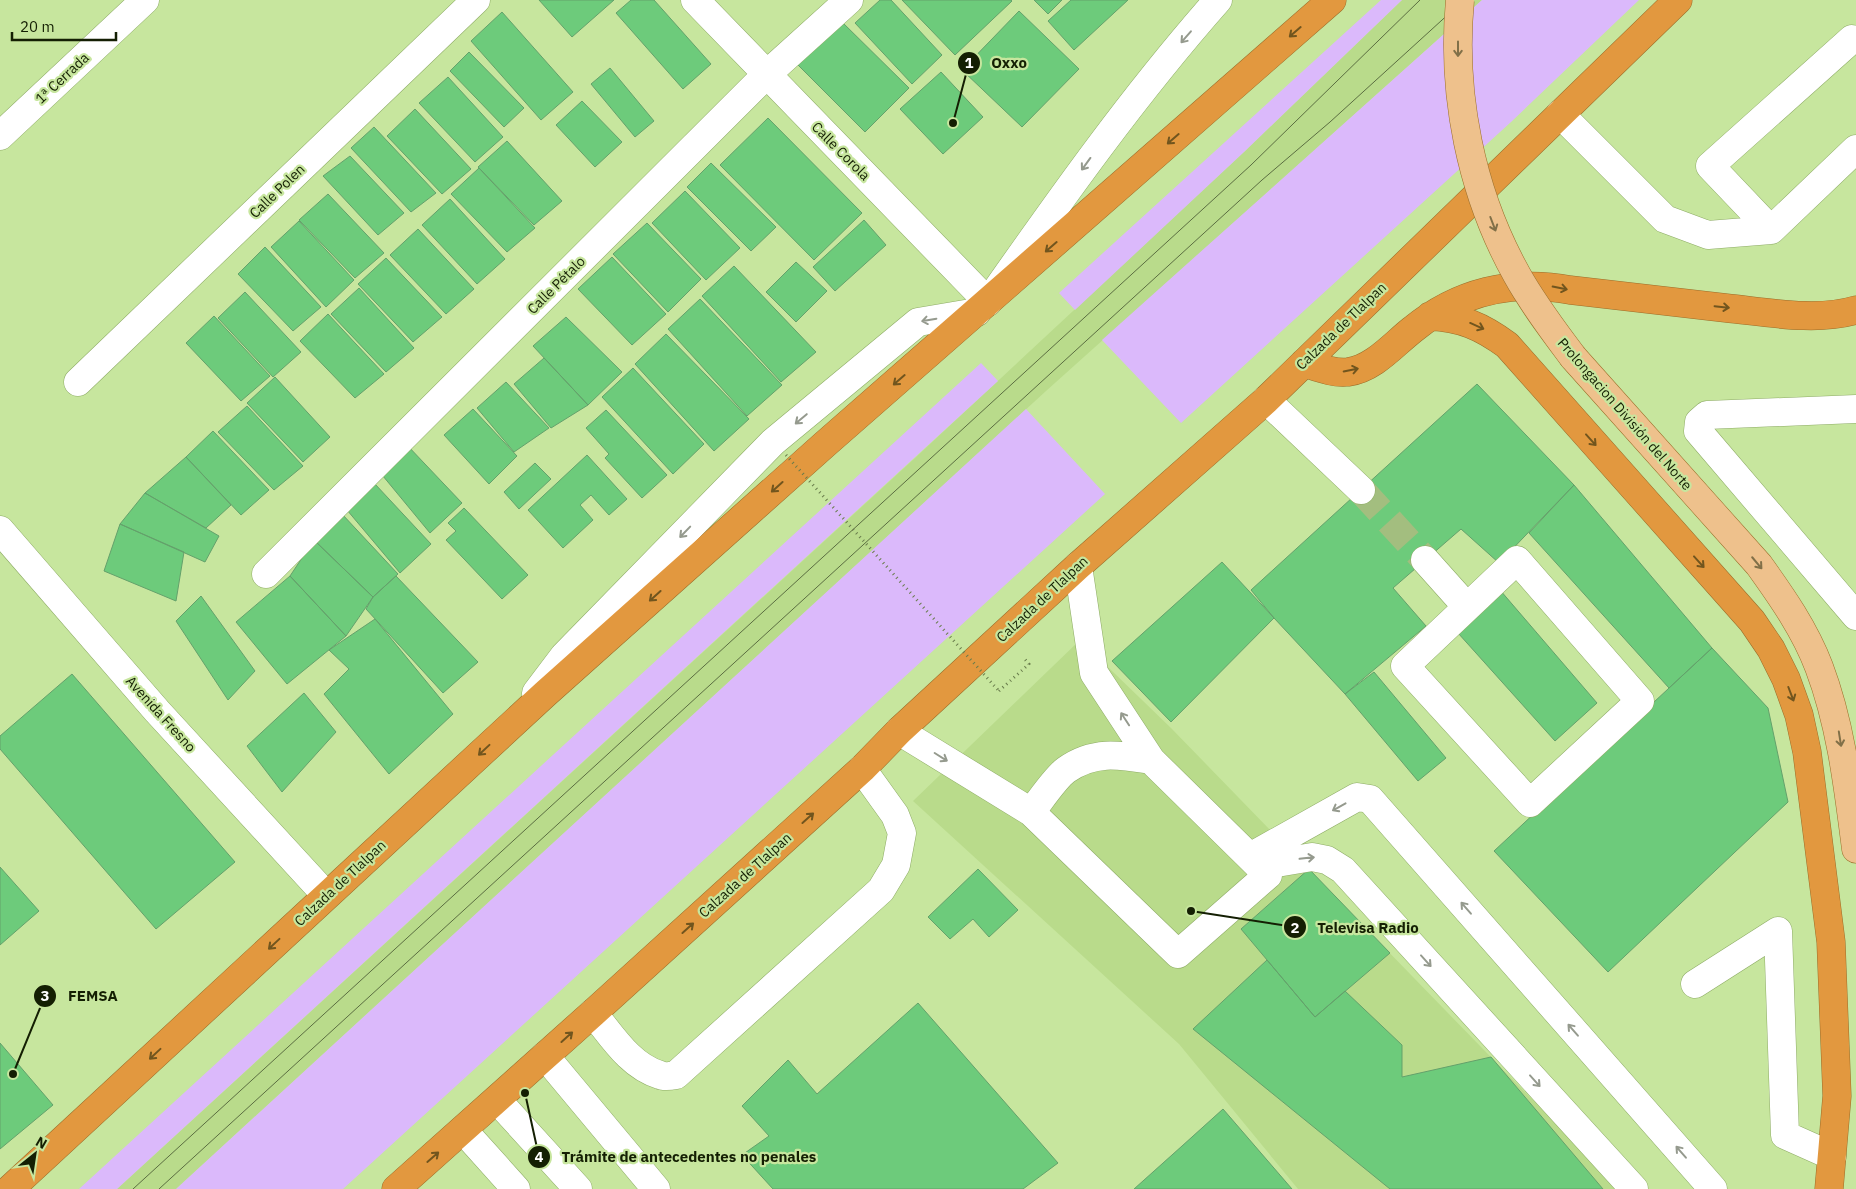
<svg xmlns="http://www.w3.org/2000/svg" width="1856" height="1189" viewBox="0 0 1856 1189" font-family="'IBM Plex Sans',sans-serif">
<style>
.built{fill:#b9db8b}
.green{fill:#dbb9fb}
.building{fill:#6dcb7b;stroke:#64a16b}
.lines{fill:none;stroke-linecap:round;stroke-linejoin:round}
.minor-tunnel{stroke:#a3be7f;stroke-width:28;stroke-dasharray:28 14;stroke-linecap:butt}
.minor-casing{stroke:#8eac66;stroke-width:29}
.major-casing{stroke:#9a6e2a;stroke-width:29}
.highway-casing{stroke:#9a6e2a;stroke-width:29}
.path{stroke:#687c4b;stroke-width:3;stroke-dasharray:1 4;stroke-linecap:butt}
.minor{stroke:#fff;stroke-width:28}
.major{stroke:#eec18c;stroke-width:28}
.highway{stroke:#e2983f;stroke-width:28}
.tram{stroke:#5b6e41;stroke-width:1}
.major-bridge-casing{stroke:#9a6e2a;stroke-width:29;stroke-linecap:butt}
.path-bridge{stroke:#687c4b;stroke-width:3;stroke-dasharray:1 4;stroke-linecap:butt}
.major-bridge{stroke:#eec18c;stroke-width:28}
.oneway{stroke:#71551e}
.oneway2{stroke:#959a8e}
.oneway3{stroke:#817048}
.labels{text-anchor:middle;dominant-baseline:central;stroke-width:4.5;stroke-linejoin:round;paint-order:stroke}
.street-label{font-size:14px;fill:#141f03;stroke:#c7e69e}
.leader{fill:none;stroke:#141f03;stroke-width:2}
.callout-dot{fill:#141f03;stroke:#c7e69e;stroke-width:2}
.mark-label{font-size:15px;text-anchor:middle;font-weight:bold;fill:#fff}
.callout-label{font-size:15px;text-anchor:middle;font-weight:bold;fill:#141f03;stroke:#c7e69e;stroke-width:4.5;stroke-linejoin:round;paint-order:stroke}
</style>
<rect width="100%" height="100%" fill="#c7e69e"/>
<path class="built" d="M1402,0H1482L1046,391L176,1189H117L915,458L1244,152Z
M1080,640L1171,728L1619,1189H1298L1179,1044L913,801Z"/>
<path class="green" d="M1381,0H1402L1244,152L1075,310L1059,293Z
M1482,0H1639L1511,122L1181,423L1102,340Z
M981,363L998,381L117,1189H79Z
M1026,409L1105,494L343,1189H176Z"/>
<path class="building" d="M539,0H614L572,37Z
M631,0H654L711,64L683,89L616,13Z
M880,0H891L942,55L912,84L855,23Z
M902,0H1011L1012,1L955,55Z
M1034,0H1062L1048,14Z
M1071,0H1128L1074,50L1048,21Z
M1019,11L1079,69L1022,127L962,70Z
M502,12L573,92L541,120L471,41Z
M840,20L909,88L865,132L797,64Z
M469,52L524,108L504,127L450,71Z
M610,68L654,121L635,137L591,84Z
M941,72L983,117L943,154L900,109Z
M448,77L503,137L475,162L419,103Z
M582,101L622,142L595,167L556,125Z
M415,109L471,169L442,194L387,136Z
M768,118L862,213L814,260L720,165Z
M374,127L436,193L411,212L351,148Z
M507,141L562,201L534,225L478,167Z
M350,156L404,213L378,235L323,176Z
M711,163L776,227L751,251L687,187Z
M479,168L535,228L507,252L451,194Z
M685,191L740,248L706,280L652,223Z
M328,194L384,253L355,278L299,220Z
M450,199L505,259L477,284L422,225Z
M864,220L886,245L835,291L813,267Z
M299,221L354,280L326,307L271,247Z
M647,223L701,279L668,312L613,254Z
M418,229L474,289L446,314L390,255Z
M265,247L321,307L293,331L238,274Z
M612,257L666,314L632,345L578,289Z
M386,258L442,317L413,342L358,284Z
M796,262L827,291L796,322L766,292Z
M734,266L816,352L781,382L702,296Z
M359,288L414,348L386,372L331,314Z
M245,292L301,352L273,377L218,318Z
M700,299L782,385L747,416L668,329Z
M328,314L384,374L355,398L300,341Z
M214,316L270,376L241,401L186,343Z
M566,317L622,372L588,405L533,346Z
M666,334L749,419L714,451L635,364Z
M544,358L588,405L551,428L514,384Z
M633,368L704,444L673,474L602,397Z
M275,377L330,437L303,462L247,403Z
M506,382L549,428L514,452L477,408Z
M1477,384L1574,485L1499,563L1461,529L1393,588L1426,626L1345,694L1274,618L1251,590Z
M247,406L303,466L274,490L218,432Z
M473,409L517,456L489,484L444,435Z
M606,410L667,475L642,498L605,458L609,454L586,428Z
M213,431L269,490L241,515L186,457Z
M406,444L462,503L430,533L378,470Z
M587,455L627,499L609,515L591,495L580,505L593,520L563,548L528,510Z
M186,457L231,505L206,528L145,493Z
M535,463L551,479L519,509L504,492Z
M375,484L431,544L400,573L347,510Z
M1574,485L1712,648L1669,688L1529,533Z
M145,493L219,536L205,562L120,524Z
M464,508L528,575L502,599L446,540L456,531L448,523Z
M342,514L398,574L373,597L314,540Z
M120,524L184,552L176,601L104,571Z
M314,540L373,597L346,636L290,576Z
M1222,562L1274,618L1171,722L1112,661Z
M290,576L346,636L287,684L236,622Z
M396,576L478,662L443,693L366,609L373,597Z
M1500,590L1597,703L1555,741L1458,633Z
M201,596L255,671L228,700L176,621Z
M375,619L453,714L389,774L324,694L349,669L329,650Z
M1712,648L1768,708L1788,802L1608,972L1494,851Z
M1374,672L1446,758L1418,781L1345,694Z
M72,674L235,862L156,929L0,749V736Z
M304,693L336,732L282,792L247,746Z
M0,867L39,911L0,945Z
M978,869L1018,910L989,937L973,919L950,939L928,917Z
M1309,869L1390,953L1315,1017L1241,929Z
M1267,960L1315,1017L1345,991L1402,1045V1077L1491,1057L1603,1189H1390L1193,1029Z
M918,1003L1058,1163L1023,1189H773L742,1155L769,1136L742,1106L788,1060L817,1094Z
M0,1043L53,1105L0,1149Z
M1223,1109L1292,1189H1134L1182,1146Z"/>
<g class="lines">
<path class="minor-tunnel" d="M1361,490L1425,560"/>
<g class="minor-casing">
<path id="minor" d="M695,0L988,302C1061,198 1134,95 1218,0
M1560,114L1665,219L1708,235L1771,230L1856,149
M0,136L145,0
M1771,230L1710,166L1852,39L1856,40
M78,382L476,0
M1266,400L1361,490
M1856,409L1707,415L1699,422L1698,431L1856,616
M0,530L157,711L326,895
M1425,560L1467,607
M1517,560L1640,701L1530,803L1405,666Z
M266,574L766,75L849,0
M536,693L564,656L773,442L918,322L977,312
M899,731L1031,812L1178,954L1268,875L1151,760L1094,673L1078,566
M1031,812C1040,801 1055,778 1066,770C1094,750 1120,755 1151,760
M1250,857L1357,797L1370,799L1713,1189
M1259,866L1312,857L1327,860L1343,870L1634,1189
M1695,984L1778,931L1785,1135L1832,1156
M593,1013C612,1036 630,1066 660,1075C664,1077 671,1076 676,1075L881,890L896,865L902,833L895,815L862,769
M545,1056L656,1189
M497,1100L578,1189
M463,1130L516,1189"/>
</g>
<g class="major-casing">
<path id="major" d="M1573,357L1759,565C1782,597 1805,630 1819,667C1841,725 1848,787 1856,849"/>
</g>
<g class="highway-casing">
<path id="highway" d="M1430,316C1462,318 1481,326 1507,345L1752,621L1771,649L1786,679L1799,715L1807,752L1831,942L1837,1096L1829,1189
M1304,363C1317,367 1334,374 1348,372C1373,369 1393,345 1412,330C1458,292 1512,279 1570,290C1622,296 1674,302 1726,308C1766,312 1817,322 1856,310
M10,1189L545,694L824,445L1332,0
M396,1189L593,1013L862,769L899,731L1078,566L1266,400L1678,0"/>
</g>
<path class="path" d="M999,691L1029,664L1023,657"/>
<use href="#minor" class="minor"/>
<use href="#major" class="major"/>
<use href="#highway" class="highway"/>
<path class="tram" d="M133,1189L1251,165L1420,0
M159,1189L1262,180L1330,122L1464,0"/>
<g class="major-bridge-casing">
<path id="major-bridge" d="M1460,0C1451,94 1471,193 1517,275C1533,304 1553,330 1573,357"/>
</g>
<path class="path-bridge" d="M786,455L999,691"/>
<use href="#major-bridge" class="major-bridge"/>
</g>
<defs><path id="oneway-shaft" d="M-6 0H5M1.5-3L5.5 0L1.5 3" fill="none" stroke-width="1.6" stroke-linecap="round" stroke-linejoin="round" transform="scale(1.25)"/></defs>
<g class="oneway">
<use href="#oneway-shaft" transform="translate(1295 32) rotate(139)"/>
<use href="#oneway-shaft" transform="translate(1173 139) rotate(139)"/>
<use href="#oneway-shaft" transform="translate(1051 247) rotate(139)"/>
<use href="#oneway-shaft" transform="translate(1560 288) rotate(11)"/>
<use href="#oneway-shaft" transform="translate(1722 307) rotate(6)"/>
<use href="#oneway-shaft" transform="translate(1477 326) rotate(24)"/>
<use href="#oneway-shaft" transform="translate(1351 370) rotate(-11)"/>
<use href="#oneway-shaft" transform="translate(899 380) rotate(139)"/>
<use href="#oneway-shaft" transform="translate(1591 440) rotate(48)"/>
<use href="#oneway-shaft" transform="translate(777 487) rotate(138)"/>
<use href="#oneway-shaft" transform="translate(1699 562) rotate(48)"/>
<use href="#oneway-shaft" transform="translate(655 596) rotate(138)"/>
<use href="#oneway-shaft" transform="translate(1791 694) rotate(69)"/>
<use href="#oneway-shaft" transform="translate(484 750) rotate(137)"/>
<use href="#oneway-shaft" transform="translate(808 818) rotate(-42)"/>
<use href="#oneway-shaft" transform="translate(688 928) rotate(-42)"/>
<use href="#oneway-shaft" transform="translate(274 944) rotate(137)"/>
<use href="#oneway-shaft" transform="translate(567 1037) rotate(-42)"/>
<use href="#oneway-shaft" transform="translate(155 1054) rotate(137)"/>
<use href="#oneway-shaft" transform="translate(433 1157) rotate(-41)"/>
</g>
<g class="oneway2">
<use href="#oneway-shaft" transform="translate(1186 37) rotate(131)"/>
<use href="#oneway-shaft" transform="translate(1086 164) rotate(126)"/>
<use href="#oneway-shaft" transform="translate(929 320) rotate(170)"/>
<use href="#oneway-shaft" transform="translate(801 419) rotate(140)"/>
<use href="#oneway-shaft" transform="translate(685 532) rotate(134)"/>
<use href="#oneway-shaft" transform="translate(1125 719) rotate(-123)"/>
<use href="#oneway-shaft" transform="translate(941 757) rotate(32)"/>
<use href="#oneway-shaft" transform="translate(1339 807) rotate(151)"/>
<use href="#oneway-shaft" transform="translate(1307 858) rotate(-6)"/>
<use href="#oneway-shaft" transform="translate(1466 908) rotate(-131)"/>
<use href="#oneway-shaft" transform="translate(1426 961) rotate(48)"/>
<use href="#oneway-shaft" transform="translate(1573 1030) rotate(-131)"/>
<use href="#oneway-shaft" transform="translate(1535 1081) rotate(48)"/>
<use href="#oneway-shaft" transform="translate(1681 1152) rotate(-131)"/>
</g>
<g class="oneway3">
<use href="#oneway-shaft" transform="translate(1458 49) rotate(90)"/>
<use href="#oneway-shaft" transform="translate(1493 224) rotate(69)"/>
<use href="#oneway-shaft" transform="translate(1757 563) rotate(50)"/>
<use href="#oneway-shaft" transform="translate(1840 739) rotate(81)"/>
</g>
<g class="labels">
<g class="street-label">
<text transform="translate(62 78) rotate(-43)">1ª Cerrada</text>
<text transform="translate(841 151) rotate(45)">Calle Corola</text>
<text transform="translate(277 191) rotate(-44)">Calle Polen</text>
<text transform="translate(556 285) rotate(-45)">Calle Pétalo</text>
<text transform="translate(1341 326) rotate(-44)">Calzada de Tlalpan</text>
<text transform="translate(1625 414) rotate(49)">Prolongacion División del Norte</text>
<text transform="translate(1042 599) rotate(-43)">Calzada de Tlalpan</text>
<text transform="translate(161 714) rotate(48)">Avenida Fresno</text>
<text transform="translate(745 875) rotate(-42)">Calzada de Tlalpan</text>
<text transform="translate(340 883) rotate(-43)">Calzada de Tlalpan</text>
</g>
</g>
<path class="leader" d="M953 123L969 63M1191 911L1295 927M13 1074L45 996M525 1093L539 1157"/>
<g class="callout-dot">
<circle cx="953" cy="123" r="5"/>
<circle cx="1191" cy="911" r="5"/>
<circle cx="13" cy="1074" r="5"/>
<circle cx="525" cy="1093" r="5"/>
<circle cx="969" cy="63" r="12"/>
<circle cx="1295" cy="927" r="12"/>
<circle cx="45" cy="996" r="12"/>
<circle cx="539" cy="1157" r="12"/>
</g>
<g class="mark-label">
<text x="969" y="68">1</text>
<text x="1295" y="933">2</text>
<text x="45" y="1001">3</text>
<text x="539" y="1162">4</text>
</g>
<g class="callout-label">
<text x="1009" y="68">Oxxo</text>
<text x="1368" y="933">Televisa Radio</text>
<text x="93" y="1001">FEMSA</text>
<text x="689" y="1162">Trámite de antecedentes no penales</text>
</g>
<g transform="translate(35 1154) rotate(30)" stroke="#c7e69e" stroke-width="4" paint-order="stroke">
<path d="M0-4L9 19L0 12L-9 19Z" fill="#141f03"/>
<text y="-8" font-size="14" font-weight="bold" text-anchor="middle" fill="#141f03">N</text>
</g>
<path d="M12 32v8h104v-8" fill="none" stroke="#141f03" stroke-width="2.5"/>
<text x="20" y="32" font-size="15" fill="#141f03" stroke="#c7e69e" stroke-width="4" paint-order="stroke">20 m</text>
</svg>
